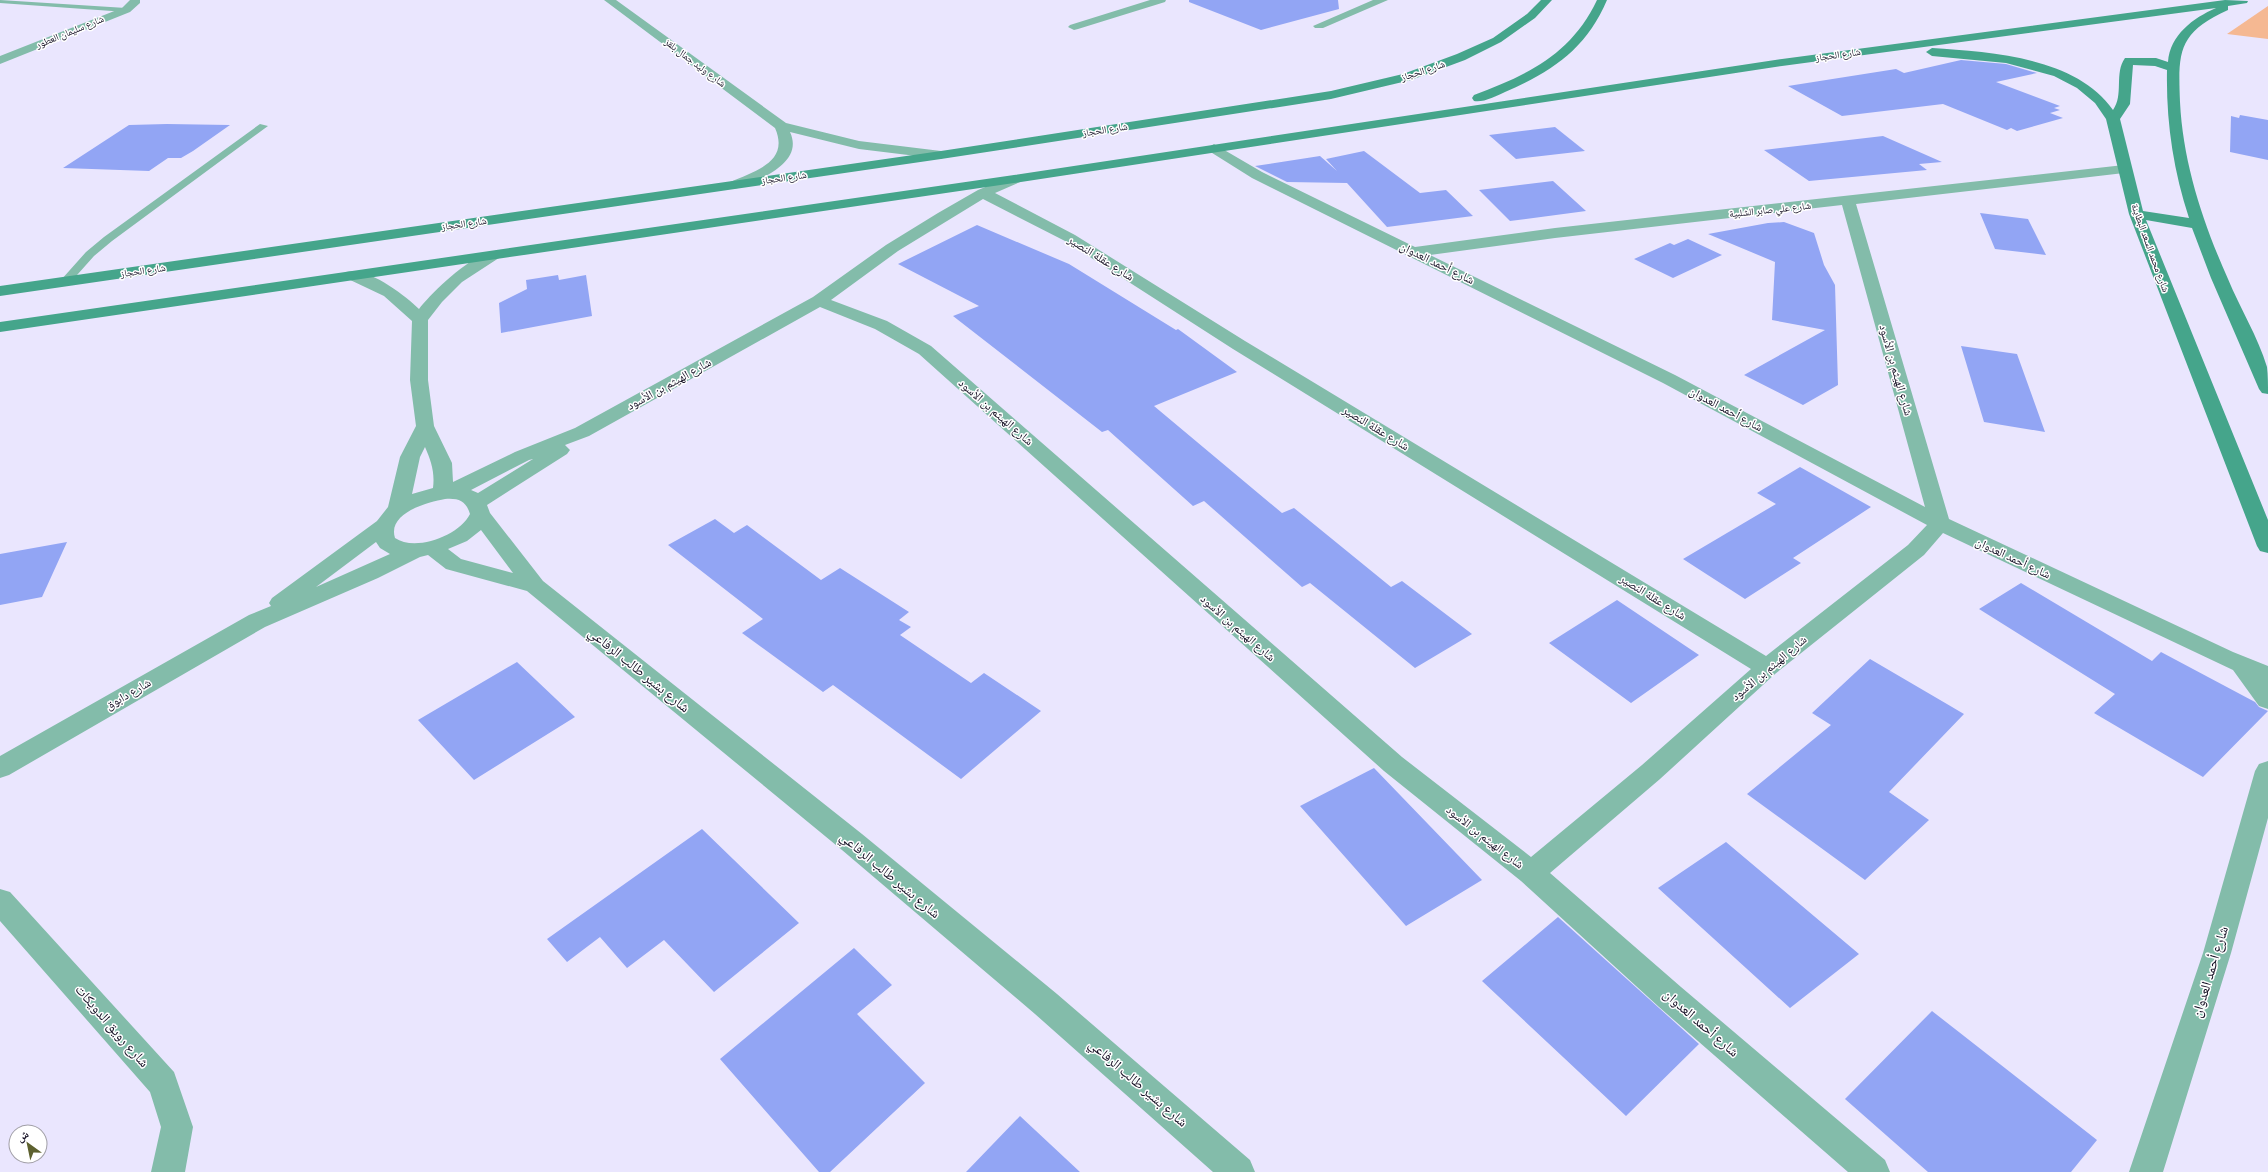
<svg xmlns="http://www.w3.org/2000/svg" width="2268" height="1172" viewBox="0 0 2268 1172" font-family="Karla,'Noto Naskh Arabic',sans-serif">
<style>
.green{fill:#f5b892}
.building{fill:#92a5f4}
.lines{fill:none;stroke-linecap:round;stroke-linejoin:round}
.lane{fill:#83bcaa;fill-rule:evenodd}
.street{fill:#83bcaa;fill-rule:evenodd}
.secondary{fill:#45a58b;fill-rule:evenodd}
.labels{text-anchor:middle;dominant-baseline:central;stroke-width:3;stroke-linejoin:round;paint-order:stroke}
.far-street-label{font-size:10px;fill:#151024;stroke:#fff}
.street-label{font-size:12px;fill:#151024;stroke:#fff}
.near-street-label{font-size:14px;fill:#151024;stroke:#fff}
</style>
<rect width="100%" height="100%" fill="#eae6fe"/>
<path class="green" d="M2268,6V39L2227,34Z"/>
<path class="building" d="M1189,0H1338L1339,9L1261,30L1189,2Z
M1961,60L2006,64L2037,73L1996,82L2060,106L2054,108L2060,110L2050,113L2063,118L2017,131L2011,128L2007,130L1943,104L1842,116L1788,86L1896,69L1904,73Z
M2240,115L2268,120V160L2230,152L2231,116L2239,118Z
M167,124L230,125L193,151L181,158H168L149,171L63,168L129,125Z
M1555,127L1585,151L1516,159L1489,135Z
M1883,136L1942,162L1919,164L1927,170L1809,181L1764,150Z
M1364,151L1420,193L1446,190L1473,216L1387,227L1347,183L1287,182L1255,166L1320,156L1337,171L1326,159Z
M1553,181L1586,211L1510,221L1479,190Z
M1980,213L2028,219L2046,255L1995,249Z
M1784,222L1814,233L1824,265L1835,285L1838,385L1803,405L1744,375L1825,330L1772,320L1775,262L1708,234L1768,223Z
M977,225L1069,264L1176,330L1178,329L1237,372L1154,406L1282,513L1294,508L1391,587L1402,581L1472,634L1415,668L1310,583L1302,587L1204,501L1193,506L1108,430L1102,432L953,316L979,306L898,264Z
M1688,239L1722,255L1673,278L1634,259L1670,243L1674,245Z
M558,275L559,280L586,275L592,316L501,333L499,303L527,289L526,280Z
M1961,346L2017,354L2045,432L1984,422Z
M1800,467L1871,507L1793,558L1801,563L1745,599L1683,559L1776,504L1757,493Z
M715,519L734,533L747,525L821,580L840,568L909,612L899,620L911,627L900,635L971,683L984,673L1041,711L961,779L833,685L823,692L742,633L763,619L668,545Z
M67,542L42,597L0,605V554Z
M2021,583L2152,661L2161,652L2255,702L2259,707L2268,711L2203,777L2094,713L2115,694L1979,609Z
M1617,600L1699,655L1631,703L1549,643Z
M1870,659L1964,714L1889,792L1929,820L1865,880L1747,794L1831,725L1812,713Z
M517,662L575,717L474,780L418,720Z
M1374,768L1482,880L1406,926L1300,806Z
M702,829L799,923L714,992L664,940L627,968L600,937L567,962L547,939Z
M1726,842L1859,954L1790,1008L1658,888Z
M1558,917L1699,1044L1626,1116L1482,981Z
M854,948L892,985L857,1014L925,1083L830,1172H819L720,1059Z
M1932,1011L2097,1140L2071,1172H1928L1845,1099Z
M1020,1116L1080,1172H966Z"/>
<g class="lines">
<path class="lane" d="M0,0L126,8L130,10L126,12L0,3Z
M260,124L268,126L112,241L94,256L69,284H61L59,282L61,280L86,252L104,237Z"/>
<path class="street" d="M130,0H140V3L130,12L0,64V56L122,8Z
M604,0H616L786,123L859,141L941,151L948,155L941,159L859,149L790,132C802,158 773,173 754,182C746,185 739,190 730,188L728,185L730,182C755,171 790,162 775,128Z
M1150,0H1166L1165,2L1078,29L1074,30L1068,27L1070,25Z
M1373,0H1388L1323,28H1315L1313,26Z
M1214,144L1262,172L1415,247L1555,228L2124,165L2131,169L2124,173L1856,204L1949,519L2233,652L2268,666V709L2259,706L2233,670L1943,533L1924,555L1775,674L1660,779L1550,873L1681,987L1885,1160L1890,1172H1848L1659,1007L1521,881L1384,771L919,354L875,329L820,307L589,436L565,445L570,450L567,454L487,505L490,513L543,581L862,834L1057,994L1250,1160L1255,1172H1213L1035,1014L842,850L527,591L446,569L428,555L420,557L378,578L265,627L9,775L0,778V756L249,615L271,606L269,603L272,598L377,521L388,507L400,457L416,426L410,380L412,321L384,296L346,278L344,275L346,272C367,266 405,295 419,309C432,292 480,245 503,251L505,254L462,282L442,302L428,320V380L434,426L452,463L453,482L515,452L575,428L813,297L886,245L938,213L978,190L1015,175L1022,179L1020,182L995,193L1075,235L1245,341L1766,656L1908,545L1927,525L1663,383L1252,178L1209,151L1207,148ZM983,199L1065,241L1233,349L1751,669L1642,765L1531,857L1402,757L931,346L887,321L831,300L898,251ZM1842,205L1925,507L1675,375L1430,255L1555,238ZM425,447C431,461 435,472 433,488L412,494L420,457ZM533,459L478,493L471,490L529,460ZM445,499C459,498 466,501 470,514C459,536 415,552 395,538C387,513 428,502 445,499ZM481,530L513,573L461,559L448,549L467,541ZM376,542L380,548L390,554L316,587Z
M2268,761V818L2231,953L2163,1172H2129L2203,953L2255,771L2259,764Z
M0,889L10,892L174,1072L193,1127L185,1172H151L161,1127L150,1092L0,921Z"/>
<path class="secondary" d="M1541,0H1552L1535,18L1501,42L1465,60L1411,80L1331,99L941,159L0,296V286L941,151L1331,91L1403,74L1457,54L1493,38L1527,14Z
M1597,0H1607C1586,49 1553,71 1505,92C1496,96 1483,103 1474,101L1472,98L1474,95C1527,75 1571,55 1597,0Z
M2225,0L2248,1L2247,3L2228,6V10C2178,33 2178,51 2180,102C2183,163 2203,223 2228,279C2240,308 2258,337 2267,367C2268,375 2268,386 2268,394L2262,393L2259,389L2211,278L2192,228L2146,220L2268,520V553L2260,551L2257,546L2129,214L2106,119L2095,103L2077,88L2054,76L2006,63L1932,56L1926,52L1932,48C1991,52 2076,57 2113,110C2124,95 2114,73 2125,58H2156L2168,62C2170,35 2193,18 2216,8L1782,66L1014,183L0,332V322L1014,175L1782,59ZM2133,65L2155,66L2167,70C2166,121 2173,169 2189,218L2143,211L2120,119L2130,104Z"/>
</g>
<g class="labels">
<g class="far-street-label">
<text transform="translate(70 32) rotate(-22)">شارع سليمان العطور</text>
<text transform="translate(1838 55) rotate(-8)">شارع الحجاز</text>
<text transform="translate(695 63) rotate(37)">شارع وليد جمال بلقز</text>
<text transform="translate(1423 71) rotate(-18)">شارع الحجاز</text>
<text transform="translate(1105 130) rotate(-9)">شارع الحجاز</text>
<text transform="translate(784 178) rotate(-8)">شارع الحجاز</text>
<text transform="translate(1770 210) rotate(-6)">شارع علي صابر الشلبية</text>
<text transform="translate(464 224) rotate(-8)">شارع الحجاز</text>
<text transform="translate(2150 248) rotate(70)">شارع محمد السعد البطاينة</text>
<text transform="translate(143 271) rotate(-8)">شارع الحجاز</text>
</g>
<g class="street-label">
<text transform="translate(1101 258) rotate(32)">شارع عقلة النصير</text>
<text transform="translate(1437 263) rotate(26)">شارع أحمد العدوان</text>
<text transform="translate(1896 370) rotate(74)">شارع الهيثم بن الأسود</text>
<text transform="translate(669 384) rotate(-29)">شارع الهيثم بن الأسود</text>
<text transform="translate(1726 409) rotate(28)">شارع أحمد العدوان</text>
<text transform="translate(996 412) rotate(41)">شارع الهيثم بن الأسود</text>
<text transform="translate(1376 428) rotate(31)">شارع عقلة النصير</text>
<text transform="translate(2013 558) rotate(25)">شارع أحمد العدوان</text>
<text transform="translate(1653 597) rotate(32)">شارع عقلة النصير</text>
<text transform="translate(1238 628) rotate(41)">شارع الهيثم بن الأسود</text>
<text transform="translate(1769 668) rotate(-40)">شارع الهيثم بن الأسود</text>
<text transform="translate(128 694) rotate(-30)">شارع دابوق</text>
<text transform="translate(1485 837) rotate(38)">شارع الهيثم بن الأسود</text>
</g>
<g class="near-street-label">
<text transform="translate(639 670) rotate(39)">شارع بشير طالب الرفاعي</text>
<text transform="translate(890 875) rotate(40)">شارع بشير طالب الرفاعي</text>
<text transform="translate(2210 972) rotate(-73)">شارع أحمد العدوان</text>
<text transform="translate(1701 1023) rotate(41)">شارع أحمد العدوان</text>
<text transform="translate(112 1026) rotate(49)">شارع رويق الدويكات</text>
<text transform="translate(1138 1083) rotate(41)">شارع بشير طالب الرفاعي</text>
</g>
</g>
<g transform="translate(28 1144) rotate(327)"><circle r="19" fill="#ffffff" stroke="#a19fa7"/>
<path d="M0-3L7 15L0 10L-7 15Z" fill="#5d612f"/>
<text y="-6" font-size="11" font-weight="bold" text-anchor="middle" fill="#151024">ش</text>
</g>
</svg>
